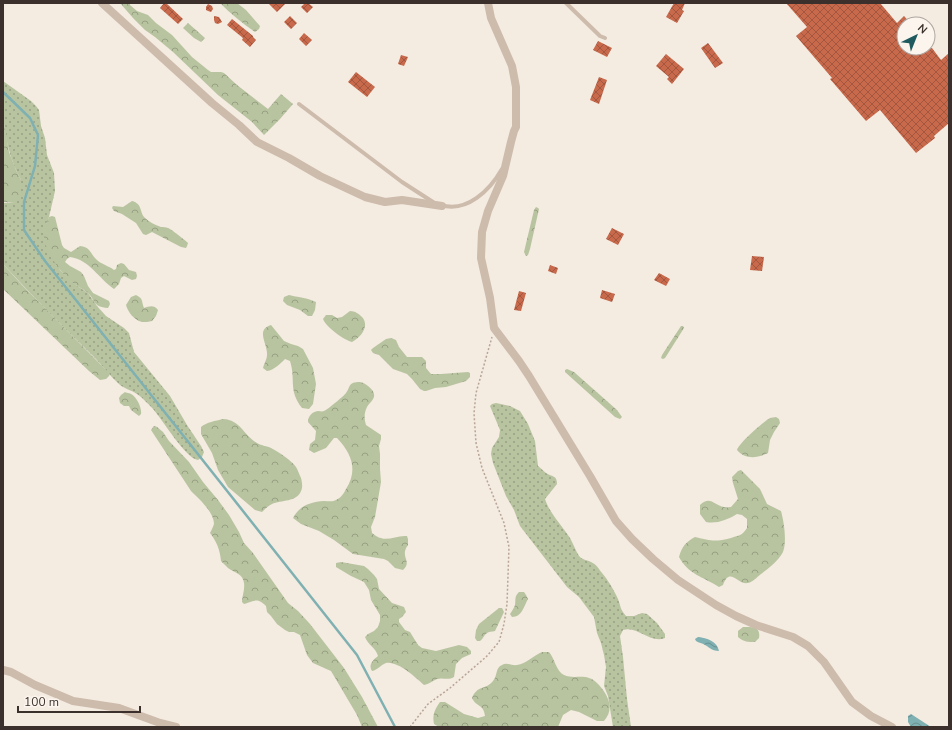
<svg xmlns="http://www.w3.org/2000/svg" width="952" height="730" viewBox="0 0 952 730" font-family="'Nunito Sans',sans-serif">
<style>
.green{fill:url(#green-dots)}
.forest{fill:url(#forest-crowns)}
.water{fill:url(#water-waves)}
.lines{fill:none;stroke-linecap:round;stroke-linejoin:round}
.stream{stroke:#7fb0b2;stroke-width:2.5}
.building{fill:url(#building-cross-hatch)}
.path{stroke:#b9a596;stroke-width:1.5;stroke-dasharray:2 2;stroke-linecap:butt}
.lane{stroke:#cdbbac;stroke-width:4}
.street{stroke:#cdbbac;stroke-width:8}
</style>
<defs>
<pattern id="green-dots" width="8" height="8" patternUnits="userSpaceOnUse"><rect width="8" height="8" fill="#b8c4a0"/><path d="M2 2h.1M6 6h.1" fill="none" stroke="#97a083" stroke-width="1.8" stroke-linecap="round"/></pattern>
<pattern id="forest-crowns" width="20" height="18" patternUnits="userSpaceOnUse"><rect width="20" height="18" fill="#b8c4a0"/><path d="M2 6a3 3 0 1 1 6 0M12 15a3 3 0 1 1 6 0" fill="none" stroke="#97a083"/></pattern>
<pattern id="water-waves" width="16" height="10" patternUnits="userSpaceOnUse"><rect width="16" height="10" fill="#7fb0b2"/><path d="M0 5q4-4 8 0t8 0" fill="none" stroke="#699091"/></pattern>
<pattern id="building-cross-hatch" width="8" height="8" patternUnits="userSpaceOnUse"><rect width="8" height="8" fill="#c8694b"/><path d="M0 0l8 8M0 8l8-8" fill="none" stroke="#a4573f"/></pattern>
</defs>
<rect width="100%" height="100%" fill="#f4ebe1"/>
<path class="green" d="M3,81L31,101L36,106L39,110L41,126L45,138L47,155L54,173L55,191L49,217L46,225L60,270L73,283L88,293L97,306L106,316L124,328L129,333L134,352L170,396L187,425L201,446L204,452L202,457L198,460C186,459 162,419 153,409C148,404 143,398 137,394C132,390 124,389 119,384C110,376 103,366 94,357C63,327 32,296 3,264V203H14L21,180C10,160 5,138 3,115C2,104 3,92 3,81Z
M496,403L510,406L520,411L528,424L535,441L538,466C541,468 543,471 546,473C552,477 557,475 557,484L545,499C550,514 561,524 570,538C573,543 577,554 580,557C583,560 587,560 591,562C596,564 599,569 602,573C608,580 614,590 618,599C621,607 620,609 626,616H634L642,613L647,614L657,623L665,634V638C650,644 637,625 623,630L620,636L623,657L627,699L631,727H613L608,696L604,686L606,667L604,655L601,643L597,633L594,617L579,597L567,587L520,526L514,510L506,496L493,463L491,454L492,448L499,437L500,430L490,406L492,404Z"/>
<path class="forest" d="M120,3H130V5L137,11L148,15L156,23L172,35L192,57L208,70L211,72H221L224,73L237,85L268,109L281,94L293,104L280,119L264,135L252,122L218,95L173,52L155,37L145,30L133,18Z
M220,3H237L246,10L260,26L259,29L255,32C242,23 231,14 220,3Z
M188,23L205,38L201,42L194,38L183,28Z
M3,117L9,152L16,170L21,180V194L14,203L3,202Z
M132,201C143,204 139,212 145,218C149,222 155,225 161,227C163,227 166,227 168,228C171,229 185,240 188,243L187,246L186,248L181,247L152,232L146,235L143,234L136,223L122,214L114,211L112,208L113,206L123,207Z
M536,207L538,208L539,209L530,249L528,255L526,256L524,252L534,210Z
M52,216L55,217L62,245L64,248L71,252L80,246C91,247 90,254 97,260C101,264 109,266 114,270L116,269L117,265L121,263L124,264L129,270L136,272L137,276L136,279L132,280L124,276L121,278L119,284L114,289C98,278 90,260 70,257L67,259L65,262L70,266L81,272L84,276L88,286L93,293L109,301L110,304L108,308C92,307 96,300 87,292C83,289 78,287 74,284C61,274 42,248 44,232C44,227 47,222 49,217Z
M3,264L22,285L107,371L110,374L109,376L106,379L100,380L89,371L3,289Z
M136,295C144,299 141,301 144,308C150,306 154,305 158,310L156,316L152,321C149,322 145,322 142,322C134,320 128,312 126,305L131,297Z
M289,295C297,297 308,298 316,302L315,310L312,316H308L300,310L287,305L283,301L284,297Z
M350,311C355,311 359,314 362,317C370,326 361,337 352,342C344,340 326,327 323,319L326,315H332L337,318L342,317Z
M271,325L284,341L291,344L298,346L303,349L313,368L316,384L313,404L309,409L302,408C288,390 296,380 290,361L285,359C280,364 274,370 267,371L263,368C264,364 267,359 267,355C268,344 255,330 271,325Z
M681,326H683L684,328L667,355L665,358L663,359L661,358L662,355Z
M391,338L396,340L399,347L407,357H422L426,361V368L431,374H441L468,372L470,373V377L466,381L446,387L435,388L426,391H424L420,389L412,379L407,374L393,369L379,355L373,353L371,350L373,348L386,339Z
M567,369L574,372L617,410L622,417L620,419L615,417L565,372V370Z
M360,382C366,383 378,392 373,399C372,402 368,404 367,407C364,413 364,419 366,425L381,435V439L379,446L380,454V469L381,482L375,517L371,527L372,533C375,535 378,538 381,538C388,541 398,535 407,536L408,539V545C399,557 413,561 403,570L395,568L388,561L384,559L353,554L334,540L319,531L301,524L293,518C300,505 311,502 324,501C328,501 333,502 336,500C341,498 344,493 346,489C358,470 352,454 337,438H334L326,448L314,453L309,450L310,444L315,440L316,431L308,422C308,416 312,412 318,411C320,411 322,412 324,411C326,411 345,395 346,393C351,386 348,382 360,382Z
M125,392C125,393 131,393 131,394C137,397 142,408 141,414L139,416L131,410L129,406H124L120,403L119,398L121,395Z
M776,417L779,419L780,423L774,432L770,440L768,453C758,458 745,460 737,450C739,443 763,422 770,418C771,418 775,417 776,417Z
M223,419C241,420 243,435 257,443C262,446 267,446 271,448C279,452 291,460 296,467C298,470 299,474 301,478C302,482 303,487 301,491C297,502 281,500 272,504C268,506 265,509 262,512L255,510L228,487L218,470L212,453L201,434V427C207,422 215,421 223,419Z
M154,426L157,427L163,432L169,441L189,462L203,482L218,500L229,515L239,532L244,543L253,553L288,603L298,611L310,624L344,668L362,697L378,727H362L357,715L331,671L313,663L307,655L300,635L294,632H289L285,630L277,624L271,616L267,612L266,606C257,597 255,601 244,604L242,602C242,596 245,590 244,583C243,574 235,573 228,568C226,566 223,563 221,561C220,550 217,542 210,533C211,531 213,527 214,524C214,512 199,499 191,491L151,430Z
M741,470L760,489L767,504L781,511C784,522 787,541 783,552C778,561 769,568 761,574C757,577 753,582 748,583C737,585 730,566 723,585L719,587C702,576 689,575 679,557C682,546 686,542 695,537C711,541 715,542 731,538C739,535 742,536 747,528V519L742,515L737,514C727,520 717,524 706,522L700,514V505C710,495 714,505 724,507C726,508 729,507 731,507L738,499L733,483L732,477L738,471Z
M341,562L364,566L368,569L374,575L377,579L379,589L392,603L404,607L406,612L402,617L399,619V622L405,630L410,632L418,645L422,648L436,651L459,645L467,647L471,651V654L462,658L456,664L454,677C447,681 444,677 437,679C432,681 429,684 424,685C415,677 398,661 386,663C380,665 378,670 372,671C368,665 373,660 378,656C376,648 368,645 365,637L368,634L374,631L378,627L380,621V615L371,600L369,590L364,582L351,576L336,567V563Z
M519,592H524L526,595L528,599C524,606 522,617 512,617L510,614C512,611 514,608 515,605C516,599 514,597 519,592Z
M499,608H502L504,612L495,631C492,632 490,631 487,633C484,635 483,639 480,641H477L475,638L476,630L479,624Z
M743,627C752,627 761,626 759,638L755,642C748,642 744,642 738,637V631Z
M542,652H549C555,659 556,671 564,675C573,679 581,675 589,678C593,679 596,682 599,685C608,695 615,709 604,721H597L579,712L571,710L563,715L558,727H439L434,724C432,715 435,709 440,702H445L464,714L478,718L485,716C484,704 476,707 472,698C477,685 486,690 493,681C498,675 495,668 502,665C507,662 512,666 517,665C526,664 534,655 542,652Z"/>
<path class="water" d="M698,637C707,638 717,641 719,651C713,651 710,648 705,645C702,643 699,643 696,641L695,639Z
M911,714L931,727H911L908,722V716Z"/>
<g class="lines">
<path class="stream" d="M3,92L30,118L38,135L35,166L24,202V230L45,261L357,655L395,727"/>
</g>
<path class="building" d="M164,3H166L183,19L178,24L160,8Z
M268,3H286L277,12Z
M305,3H308L313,7L307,13L301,7Z
M674,3H685L682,10L684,11L677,23L666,17Z
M786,3H880L897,23L904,16L911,24H904V48H932L941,60L949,53V123L934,136L935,138L916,153L880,110L866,121L830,79L832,78L796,36L807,27Z
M208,4L212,6L213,9L211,12L208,11L206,10V7Z
M214,16L219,17L222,22L218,24L215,23L214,20Z
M290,16L297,23L291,29L284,22Z
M232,19L253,36V37L256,40L250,47L242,40L243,38L227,25Z
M304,33L312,40L306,46L299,39Z
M598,41L612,48L607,57L593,50Z
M708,43L723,63L715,68L701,48Z
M666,54L684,69L672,84L667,79L669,77L656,66Z
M401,55L408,57L404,66L398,64Z
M356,72L375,87L367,97L348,82Z
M599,77L607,80L599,104L590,100Z
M612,228L624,234L618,245L606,239Z
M752,256L764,257L762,271L750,270Z
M550,265L558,268L556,274L548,271Z
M659,273L670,279L666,286L654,280Z
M602,290L615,294L612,302L600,298Z
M519,291L526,293L521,311L514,310Z"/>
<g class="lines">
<path class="path" d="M410,727L428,704L450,688L486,657L499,642L504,624L507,604L509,547L504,523L482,468L476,443L474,413L476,393L492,337"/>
<path class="lane" d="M566,3L600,36L605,38
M299,104L402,182L433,202
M441,205C467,213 490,190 502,169"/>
<path class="street" d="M102,3L212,103L239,125L257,142L289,158L320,176L365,197L385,202L402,200L442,206
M488,3L491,18L512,66L516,87V127L514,131L511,142L503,176L488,211L482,232L481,258L490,298L494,328L519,361L529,376L590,476L616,521L632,539L653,559L678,580L716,605L736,616L756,625L793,637L808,646L824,662L852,702L871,716L892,727
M3,670L11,672L35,685L73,701L119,708L160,723L176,727"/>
</g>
<rect width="952" height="730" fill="none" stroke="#3b302b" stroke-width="8"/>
<g transform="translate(916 36) rotate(43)"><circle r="19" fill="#fbf5ee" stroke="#aea6a0"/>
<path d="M0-3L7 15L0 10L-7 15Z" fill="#1f5a5e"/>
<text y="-6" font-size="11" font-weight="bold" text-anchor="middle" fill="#3b302b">N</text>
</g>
<path d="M18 706v6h122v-6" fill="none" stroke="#3b302b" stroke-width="2"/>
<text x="24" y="706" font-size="12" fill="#3b302b" stroke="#fbf5ee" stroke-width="3" paint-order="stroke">100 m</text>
</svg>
